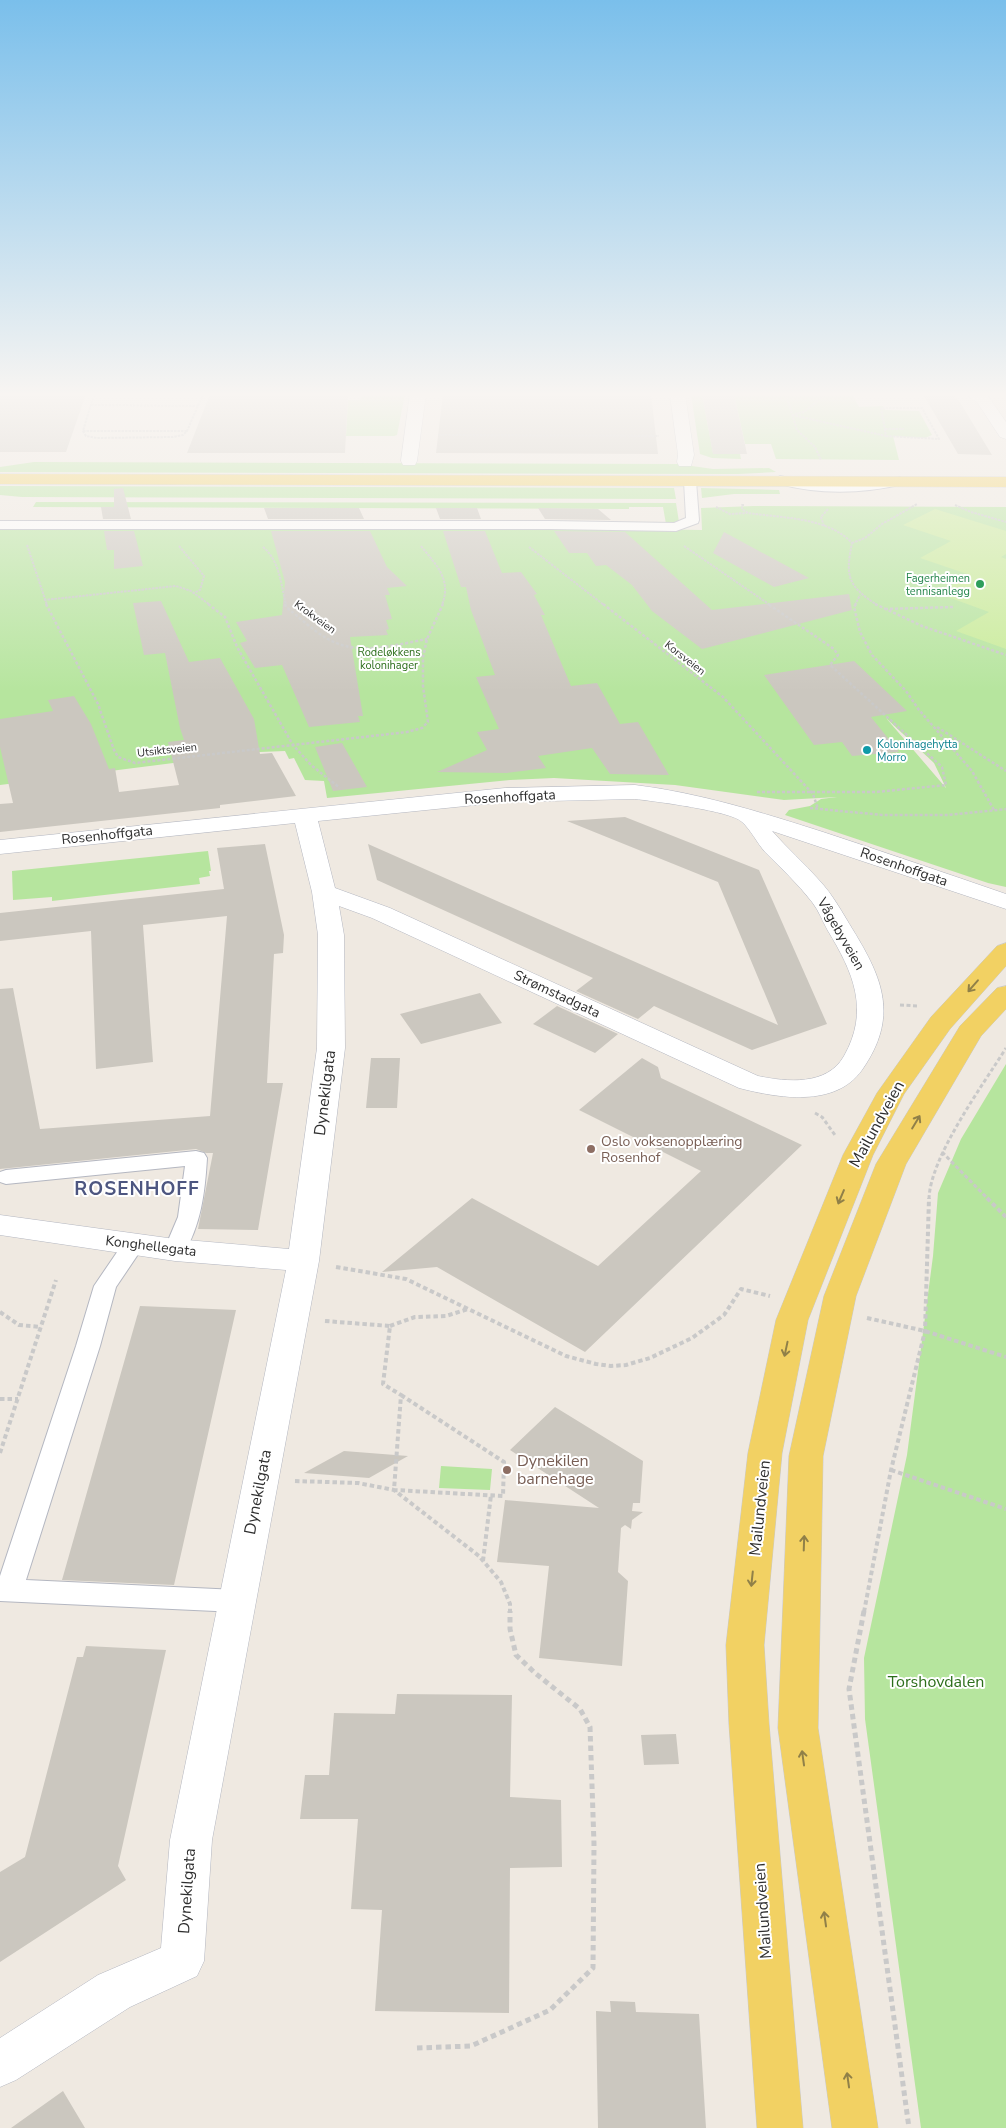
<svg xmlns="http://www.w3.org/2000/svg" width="1006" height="2128" viewBox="0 0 1006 2128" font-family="'Nunito Sans',sans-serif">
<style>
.green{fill:#b6e59e;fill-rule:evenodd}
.pitch{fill:#c9ec9a}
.building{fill:#cbc7bf}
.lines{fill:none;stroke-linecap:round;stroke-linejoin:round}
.lane-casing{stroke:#b4b7c1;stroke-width:2}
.street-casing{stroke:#b4b7c1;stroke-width:1}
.secondary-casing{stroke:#b4b7c1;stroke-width:1}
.primary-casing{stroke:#c9c9c9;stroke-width:1}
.path-far4{stroke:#c9c9c9;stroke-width:2;stroke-dasharray:2.5 1;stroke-linecap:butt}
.path-far3{stroke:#c9c9c9;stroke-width:2.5;stroke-dasharray:3 2;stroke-linecap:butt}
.path-far2{stroke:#c9c9c9;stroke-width:3;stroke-dasharray:4 2.5;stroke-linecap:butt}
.path-far1{stroke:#c9c9c9;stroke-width:4;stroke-dasharray:4.5 3;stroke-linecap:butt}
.path{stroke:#c9c9c9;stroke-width:5;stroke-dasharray:5.5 4;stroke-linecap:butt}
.lane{fill:#fff;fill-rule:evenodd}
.street{fill:#fff;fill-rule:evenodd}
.secondary{fill:#fff;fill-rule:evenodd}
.primary{fill:#f2d163;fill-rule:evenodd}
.oneway{stroke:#908048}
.leisure-dot{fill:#2e9e5b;stroke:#fff;stroke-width:2}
.culture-dot{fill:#0f9aa8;stroke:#fff;stroke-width:2}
.education-dot{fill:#8d6e63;stroke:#fff;stroke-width:2}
.labels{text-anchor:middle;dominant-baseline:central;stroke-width:4;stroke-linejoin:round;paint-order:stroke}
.far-leisure-label{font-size:11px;fill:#27864d;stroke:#fff;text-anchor:end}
.far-street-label{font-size:11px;fill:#2e2e2e;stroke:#fff}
.far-park-label{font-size:11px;fill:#2c6e1b;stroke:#fff}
.far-culture-label{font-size:11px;fill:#0d838f;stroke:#fff;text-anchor:start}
.street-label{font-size:14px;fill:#2e2e2e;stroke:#fff}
.education-label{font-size:14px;fill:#785e54;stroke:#fff;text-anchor:start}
.near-street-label{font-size:16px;fill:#2e2e2e;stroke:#fff}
.near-education-label{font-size:16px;fill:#785e54;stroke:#fff;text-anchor:start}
.near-park-label{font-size:16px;fill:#2c6e1b;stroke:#fff}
.district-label{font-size:19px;font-weight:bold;letter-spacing:1px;fill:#4d5680;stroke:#fff}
</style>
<rect width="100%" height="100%" fill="#efe9e1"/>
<path class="green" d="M362,394H405L397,435L394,436H346L348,400H360Z
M691,394H702L713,453L740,454L741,459L712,458L700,454Z
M734,394H852L859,407L883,406L885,410L919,411L932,435L925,438L893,436L899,460L776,459L771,444H745Z
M34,462L678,464L713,469L769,468L776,472L738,474L0,472V467Z
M0,486L674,488L676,499L22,497L0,495Z
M701,488L779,490L780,494H734L702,498Z
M36,502L676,503L679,522L666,524L663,507H629V509L33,507Z
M754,506L1006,507V887L988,883L785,815L789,810L810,806L821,799L837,797L784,800L675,785L554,778L510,780L327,798L324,781L305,780L294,758L289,759L285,751L260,752L0,785V526L379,525L702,530L701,508ZM886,718L934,763L946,788Z
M208,851L211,871H209L210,876L199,878L200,884L52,901V897L13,900L12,871Z
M1006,1064V2128H921L865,1719L864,1658L907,1455L933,1256L938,1193L961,1139Z
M441,1466L492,1469L490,1490L439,1488Z"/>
<path class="pitch" d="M935,509L1006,531V554L1001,557L1006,559V649L956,631L989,612L937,593L970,575L920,558L951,541L903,525Z"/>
<path class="building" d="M0,394H86L66,452H0Z
M210,394H348L345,453H187Z
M443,394H651L658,454L436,453Z
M702,394H734L747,454H713Z
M923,394H953L961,404L992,455L958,454Z
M123,488L131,519H103L101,507H114V489Z
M264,508H359L364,519H268Z
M436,508H477L481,519H440Z
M538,508L598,509L611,520L545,519Z
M104,531H134L143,566L114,569V550H107Z
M271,531H370L387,567L407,586L387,588L390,595H385L392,619L386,620L389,629L386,630L388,635L350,637L363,716H358L360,722L309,727L282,665L255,668L240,643L247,641L236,622L282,615L285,582Z
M443,531H485L502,573L521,572L537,594L534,595L545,615H541L571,686L597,683L620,724L638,722L669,775L610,774L592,748L538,756L546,768L507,773L437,772L487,750L477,732L499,729L476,677L495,675L471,610L466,587H461Z
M554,531L625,532L712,610L849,594L852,610L702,649L652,611L632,585L606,565L596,566L587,553H569Z
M724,532L809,578L774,587L713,553Z
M161,601L189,662L220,658L254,719L260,754L272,753L296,796L220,805V808L0,832V804L13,803L0,747V719L53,711L48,700L74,696L91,724L109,769L115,768L119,792L179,785L168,742L184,740L180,728L165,653L144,655L133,603Z
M854,661L907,711L871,717L899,752L852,756L842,742L814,745L764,675Z
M342,743L367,787L333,791L315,747Z
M625,817L759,870L827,1024L752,1050L654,1006L638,1019L576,991L593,978L377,880L368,844L778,1025L718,882L567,821Z
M265,844L284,935L283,953L274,954L267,1083H283L258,1230L198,1229L213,1153H206L196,1149L0,1169V989L13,988L40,1129L210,1116L227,916L143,925L153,1062L96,1069L91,931L0,941V913L224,889L217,848Z
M480,993L502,1023L421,1044L400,1014Z
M557,1006L618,1034L595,1053L533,1024Z
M371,1058H400L397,1108H366Z
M642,1058L658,1067L661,1078L802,1145L585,1352L437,1267L382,1272L472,1198L598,1266L701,1171L579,1110Z
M140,1306L236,1310L174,1585L62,1580Z
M555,1407L643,1461L640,1503H633L632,1511L643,1512L632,1520L631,1529L625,1525L621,1528L618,1572L628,1581L622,1666L539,1658L549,1566L497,1562L505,1500L599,1508L510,1450Z
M344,1451L408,1456L369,1478L304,1473Z
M86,1646L166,1650L118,1866L126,1880L0,1962V1872L25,1857L77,1657H83Z
M397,1694L512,1695L510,1797L561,1800L562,1867L510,1868L509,2013L375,2011L382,1910L351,1909L358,1819H300L305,1775H329L334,1713L395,1714Z
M676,1734L679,1764L644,1765L641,1735Z
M610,2001L635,2002L636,2012L699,2014L706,2128H598L596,2011L611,2012Z
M63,2091L85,2128H11Z"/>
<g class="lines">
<g class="lane-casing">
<path id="lane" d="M780,476C821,487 858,486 900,477L906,481L904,484C861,494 819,495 776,483L774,480Z
M690,477L696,481L699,520L698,523L676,531L550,529H0V521H550L674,523L686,518L684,481Z
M196,1151L204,1153L207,1158C205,1193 201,1225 183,1255L175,1258L167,1255L164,1250L178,1217L185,1166L6,1184L0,1182V1172L6,1170Z
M134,1236L142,1239L145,1244L116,1287L100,1346L26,1580L237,1590L247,1593L251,1601L247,1609L237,1612L0,1601V1576L76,1346L94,1286L126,1239Z"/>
</g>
<g class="street-casing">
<path id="street" d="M410,394H426L417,461L415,465H403L401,461Z
M670,394H685L694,455L691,466H679L677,462L678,455Z
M635,785C700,793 760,812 823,832C884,852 945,873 1006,894V909L772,831C787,848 804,863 819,880C833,895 842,912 853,930C883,979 899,1017 862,1070C835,1108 778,1098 739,1088L372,918L339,906L344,935L345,1048L319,1261L212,1840L204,1961L197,1976L130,2007L16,2080L0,2087V2038L98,1975L161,1948L170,1840L286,1270L175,1261L0,1235V1215L175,1239L289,1249L317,1048L318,935L312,892L295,823L0,854V840L505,788ZM635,799C653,801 732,811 742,822C751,830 757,843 765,852C781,868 798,884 812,902C819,911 823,922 828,931C853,972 870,1010 844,1056C827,1086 787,1082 758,1076L390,908L335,888L318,821L505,802Z"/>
</g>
<g class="secondary-casing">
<path id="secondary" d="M965,394H984L988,396L1006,422V439L1000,437L977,402Z"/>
</g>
<g class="primary-casing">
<path id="primary" d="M0,474L1006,477V487L0,484Z
M1006,943V966L950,1029L904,1094L873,1155L808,1320L782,1453L764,1645L769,1724L803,2128H757L729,1724L726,1645L748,1453L776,1320L843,1155L877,1093L931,1017L997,946Z
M1006,986V1009L981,1036L906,1164L856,1296L823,1456L818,1728L878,2128H832L778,1728L789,1456L824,1296L876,1164L960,1026L997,988Z"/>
</g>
<path class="path-far4" d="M94,394L83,431L86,436L97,438L173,437L183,435L187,431L203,394
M786,394L797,430L815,447L821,460
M91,405L198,406
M882,408H922L939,439L886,436
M795,414L804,412L826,394
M792,415L886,436L881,407
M885,429H904
M83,431H187
M438,435L659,436
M744,505H742V509L748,513C781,518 828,517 852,543C845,577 848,586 877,605
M955,505L971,512L1006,522
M716,507L730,514L747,513
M824,526L821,517L828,509
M852,543L865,538L882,524L917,504
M27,545L47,605
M179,546L204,576L200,590L194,593
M421,546C436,565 452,579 442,605
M684,546L770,605
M263,547C280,561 281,585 286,605
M529,547L604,605
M44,600L176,586L191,591L210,605
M855,605L860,595"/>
<path class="path-far3" d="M46,604L98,704L114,750L118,757L135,763L407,732L422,728L428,722L423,686V657L427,639L443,604
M208,604L225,617L237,647L293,745L311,765L340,788
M285,604L286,607C303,620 319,637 339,644C366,654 400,644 427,639
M603,604L723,697L813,794L818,809
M856,604L854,607L860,632L872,655L906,691L919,710L972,771L994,810
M875,604L922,626L1006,655
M885,609L954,607
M937,727L1006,771
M757,792H876L946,785L942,767L830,665L838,655L834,649L768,604
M810,808L882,815H948L1006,809"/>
<path class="path-far2" d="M900,1005L918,1006
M815,1113L822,1117L835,1135
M942,1152L988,1199
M929,1199C930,1157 983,1085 1006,1048"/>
<path class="path-far1" d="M987,1198L1006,1217
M336,1267L406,1279L566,1356L596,1364L611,1366L626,1365L650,1358L692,1338L724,1315L741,1289L770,1296
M0,1312L19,1325L41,1327
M867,1318L925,1331L1006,1357
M325,1321L390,1326L383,1384L401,1395
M390,1326L415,1317L446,1316L468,1309
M401,1395L504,1462L503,1496L394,1490Z
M0,1399H18
M0,1453L56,1280
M891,1470L1006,1509
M295,1481L358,1483L394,1490L479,1556L501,1582L510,1604V1612
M483,1561L491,1495
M864,1612L891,1470L925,1331L929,1198"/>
<path class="path" d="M864,1611L849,1689L909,2128
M417,2048L471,2046L550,2010L593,1968L594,1844L590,1727L580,1709L535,1673L516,1655L510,1629V1611"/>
<use href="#lane" class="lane"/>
<use href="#street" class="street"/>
<use href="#secondary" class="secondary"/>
<use href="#primary" class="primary"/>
</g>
<defs><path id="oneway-shaft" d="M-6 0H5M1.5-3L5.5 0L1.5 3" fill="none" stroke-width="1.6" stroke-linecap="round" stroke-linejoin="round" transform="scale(1.25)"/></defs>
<g class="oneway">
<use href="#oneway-shaft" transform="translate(973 986) rotate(131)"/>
<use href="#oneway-shaft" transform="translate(916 1122) rotate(-59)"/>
<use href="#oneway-shaft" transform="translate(841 1197) rotate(113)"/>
<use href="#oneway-shaft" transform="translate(786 1349) rotate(102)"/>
<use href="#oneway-shaft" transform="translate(804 1543) rotate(-88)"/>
<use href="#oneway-shaft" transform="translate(752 1579) rotate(96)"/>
<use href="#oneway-shaft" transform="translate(803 1758) rotate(-98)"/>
<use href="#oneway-shaft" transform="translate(825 1919) rotate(-98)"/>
<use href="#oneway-shaft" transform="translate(848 2080) rotate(-98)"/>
</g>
<linearGradient id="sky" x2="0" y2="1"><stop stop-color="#7abfeb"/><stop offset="0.57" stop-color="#f8f5f2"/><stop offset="1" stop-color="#f8f5f2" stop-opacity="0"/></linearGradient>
<rect width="1006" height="692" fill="url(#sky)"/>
<circle class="leisure-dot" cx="980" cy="584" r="5"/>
<circle class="culture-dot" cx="867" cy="750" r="5"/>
<g class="education-dot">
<circle cx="591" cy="1149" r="5"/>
<circle cx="507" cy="1470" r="5"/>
</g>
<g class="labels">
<g class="far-leisure-label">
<text x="970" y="578">Fagerheimen<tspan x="970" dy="13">tennisanlegg</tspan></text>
</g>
<g class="far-street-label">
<text transform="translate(315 617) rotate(36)">Krokveien</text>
<text transform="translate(685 658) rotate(38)">Korsveien</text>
<text transform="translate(167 750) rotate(-6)">Utsiktsveien</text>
</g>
<g class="far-park-label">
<text x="389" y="652">Rodeløkkens<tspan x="389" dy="13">kolonihager</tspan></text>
</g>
<g class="far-culture-label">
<text x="877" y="744">Kolonihagehytta<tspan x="877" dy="13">Morro</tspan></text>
</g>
<g class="street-label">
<text transform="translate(510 797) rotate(-3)">Rosenhoffgata</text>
<text transform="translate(107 835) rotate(-6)">Rosenhoffgata</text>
<text transform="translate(904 867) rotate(19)">Rosenhoffgata</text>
<text transform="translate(841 934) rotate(60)">Vågebyveien</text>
<text transform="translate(557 994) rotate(25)">Strømstadgata</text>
<text transform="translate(151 1246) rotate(7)">Konghellegata</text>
</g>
<g class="education-label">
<text x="601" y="1141">Oslo voksenopplæring<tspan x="601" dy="16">Rosenhof</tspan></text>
</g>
<g class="near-street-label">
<text transform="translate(325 1093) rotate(-83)">Dynekilgata</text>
<text transform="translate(877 1124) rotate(-61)">Mailundveien</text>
<text transform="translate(258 1492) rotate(-79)">Dynekilgata</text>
<text transform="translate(760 1508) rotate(-84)">Mailundveien</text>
<text transform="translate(187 1891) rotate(-86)">Dynekilgata</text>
<text transform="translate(763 1911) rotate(-94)">Mailundveien</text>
</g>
<g class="near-education-label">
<text x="517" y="1461">Dynekilen<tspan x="517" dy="18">barnehage</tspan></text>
</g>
<g class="near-park-label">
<text x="936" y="1682">Torshovdalen</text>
</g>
<g class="district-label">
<text x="137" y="1189">ROSENHOFF</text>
</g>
</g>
</svg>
